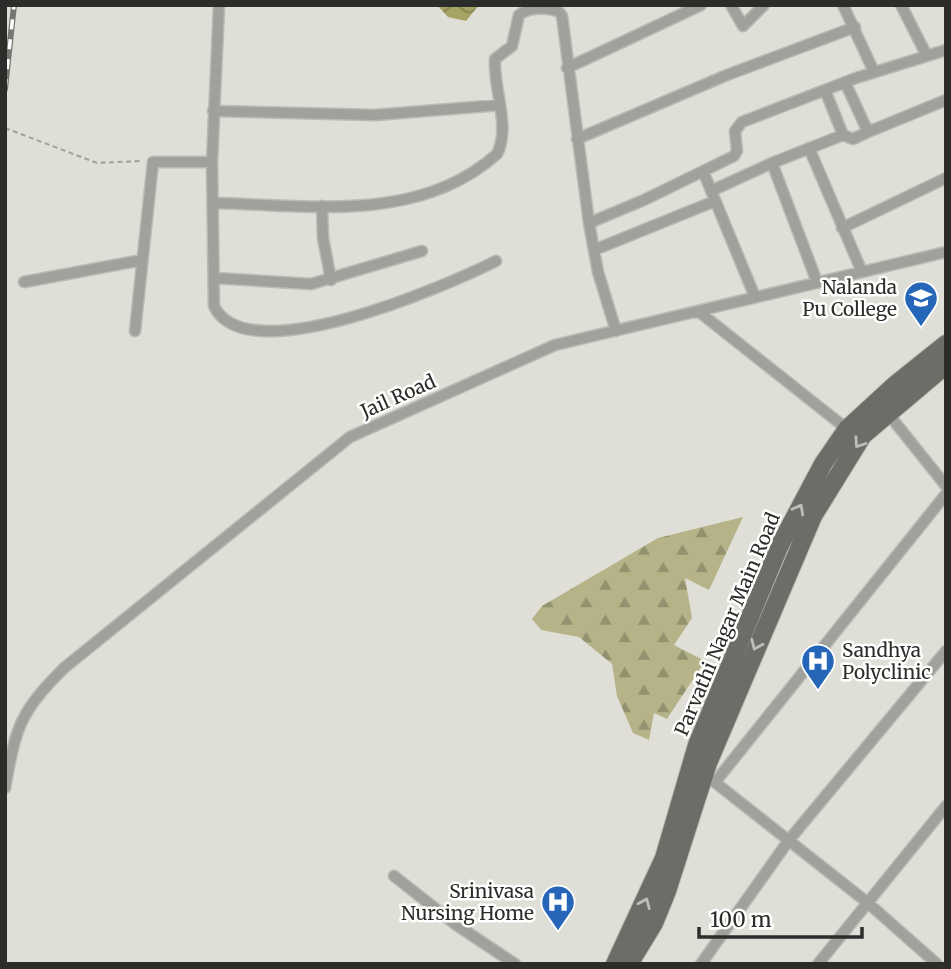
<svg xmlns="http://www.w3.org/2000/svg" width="951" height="969" viewBox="0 0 951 969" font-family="Merriweather,serif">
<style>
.forest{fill:url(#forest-firs)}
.water{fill:url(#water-waves)}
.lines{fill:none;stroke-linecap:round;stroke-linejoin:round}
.minor-casing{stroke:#bbbbb5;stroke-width:13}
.primary-casing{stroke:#bbbbb5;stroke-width:20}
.path{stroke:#a1a19c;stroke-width:2;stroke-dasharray:5 3.5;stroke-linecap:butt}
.minor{stroke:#a0a09d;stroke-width:10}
.primary{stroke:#6d6d68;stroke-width:18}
.rail-casing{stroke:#767672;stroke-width:6}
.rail{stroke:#fffffe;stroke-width:3.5;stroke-dasharray:10;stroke-linecap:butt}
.oneway{stroke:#bdbdba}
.labels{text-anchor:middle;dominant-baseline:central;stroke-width:5;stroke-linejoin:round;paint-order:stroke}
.poi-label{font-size:19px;fill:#2c2c2a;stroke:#fffffe;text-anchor:end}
.street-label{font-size:19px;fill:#2c2c2a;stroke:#fffffe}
</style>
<defs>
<pattern id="forest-firs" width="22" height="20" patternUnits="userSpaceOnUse" patternTransform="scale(1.75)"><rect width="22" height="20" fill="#b5b387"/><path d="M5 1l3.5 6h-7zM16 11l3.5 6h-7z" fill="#93926f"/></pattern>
<pattern id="water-waves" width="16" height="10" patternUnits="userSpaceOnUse" patternTransform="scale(1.75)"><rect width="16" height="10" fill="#a6a364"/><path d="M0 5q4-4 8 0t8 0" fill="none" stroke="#878553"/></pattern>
</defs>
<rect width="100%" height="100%" fill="#dfdfd8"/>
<path class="forest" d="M743,517L709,590L685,578L692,618L674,645L705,661L667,719L654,713L649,740L633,733L617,696L612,664L579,637L541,630L532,619L542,606L658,538Z"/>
<path class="water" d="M437,5H479L466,21L448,17Z"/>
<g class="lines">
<g class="minor-casing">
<path id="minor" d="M219,5L212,162L214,306C246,374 448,285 496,261
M731,5L743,26L764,5
M843,5L874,72
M901,5L927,56
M567,68L701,5
M845,82L868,132L946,100
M825,90L843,135L853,139L868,132
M213,111L375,115L500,105
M577,139L727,75L855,27
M809,148L862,272
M772,163L843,135
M703,171L755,297
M711,191L772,163L817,282
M213,203C309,205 419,224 497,154C511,126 493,89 495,59L512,46L519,15C529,7 548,7 559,12L562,16L589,223
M322,206L323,238L331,280
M842,228L946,178
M594,250L715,201
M214,278L311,284L422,251
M24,282L142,260
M698,311L847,429
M135,331L153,162H212
M616,331L598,272L589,223L644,200L734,156L737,151L735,131L742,122L856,78L946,50
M886,411L946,486
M712,780L868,903L937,964
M716,781L946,494
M5,788C16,727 19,713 64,668L350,437L555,345L946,252
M394,876L455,924L515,964
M701,964L789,840L946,651
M818,964L946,806"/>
</g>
<g class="primary-casing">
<path id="primary" d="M615,964L664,858L697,745L779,547L823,464L847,429L896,384L946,344
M629,964L654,923L667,891L708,763L813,516L863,435L946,365"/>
</g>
<path class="path" d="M5,128L97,163L141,161"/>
<use href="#minor" class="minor"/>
<use href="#primary" class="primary"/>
<g class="rail-casing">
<path id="rail" d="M5,89L14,5"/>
</g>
<use href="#rail" class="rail"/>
</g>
<defs><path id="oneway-chevron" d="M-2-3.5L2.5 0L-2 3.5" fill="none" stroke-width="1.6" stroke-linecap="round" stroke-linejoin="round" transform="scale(1.75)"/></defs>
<g class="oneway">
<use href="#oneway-chevron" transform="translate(859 443) rotate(124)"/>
<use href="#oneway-chevron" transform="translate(799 509) rotate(-62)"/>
<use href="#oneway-chevron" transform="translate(756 645) rotate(114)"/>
<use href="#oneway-chevron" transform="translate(645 903) rotate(-67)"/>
</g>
<defs>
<g id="university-pin" transform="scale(1.75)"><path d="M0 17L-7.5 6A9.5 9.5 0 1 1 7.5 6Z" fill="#2566b8" stroke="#fffffe"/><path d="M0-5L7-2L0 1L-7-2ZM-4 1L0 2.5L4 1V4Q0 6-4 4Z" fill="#fff"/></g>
<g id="hospital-pin" transform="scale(1.75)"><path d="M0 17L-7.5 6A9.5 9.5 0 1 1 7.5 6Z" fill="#2566b8" stroke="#fffffe"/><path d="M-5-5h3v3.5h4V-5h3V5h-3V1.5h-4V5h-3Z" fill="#fff"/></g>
</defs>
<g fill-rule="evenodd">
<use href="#university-pin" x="921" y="298"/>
<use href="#hospital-pin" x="818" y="661"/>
<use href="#hospital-pin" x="558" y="902"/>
</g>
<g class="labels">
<g class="poi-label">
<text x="897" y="287">Nalanda<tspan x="897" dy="22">Pu College</tspan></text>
<text x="842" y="650" text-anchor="start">Sandhya<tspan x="842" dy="22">Polyclinic</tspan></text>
<text x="534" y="891">Srinivasa<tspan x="534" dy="22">Nursing Home</tspan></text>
</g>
<g class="street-label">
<text transform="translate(398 396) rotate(-24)">Jail Road</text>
<text transform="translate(727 624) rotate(-67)">Parvathi Nagar Main Road</text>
</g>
</g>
<rect width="951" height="969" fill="none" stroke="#2c2c2a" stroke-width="14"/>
<path d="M699 927v10h163v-10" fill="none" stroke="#2c2c2a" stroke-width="3.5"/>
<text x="710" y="927" font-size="21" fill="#2c2c2a" stroke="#fffffe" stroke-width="5" paint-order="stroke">100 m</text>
</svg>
